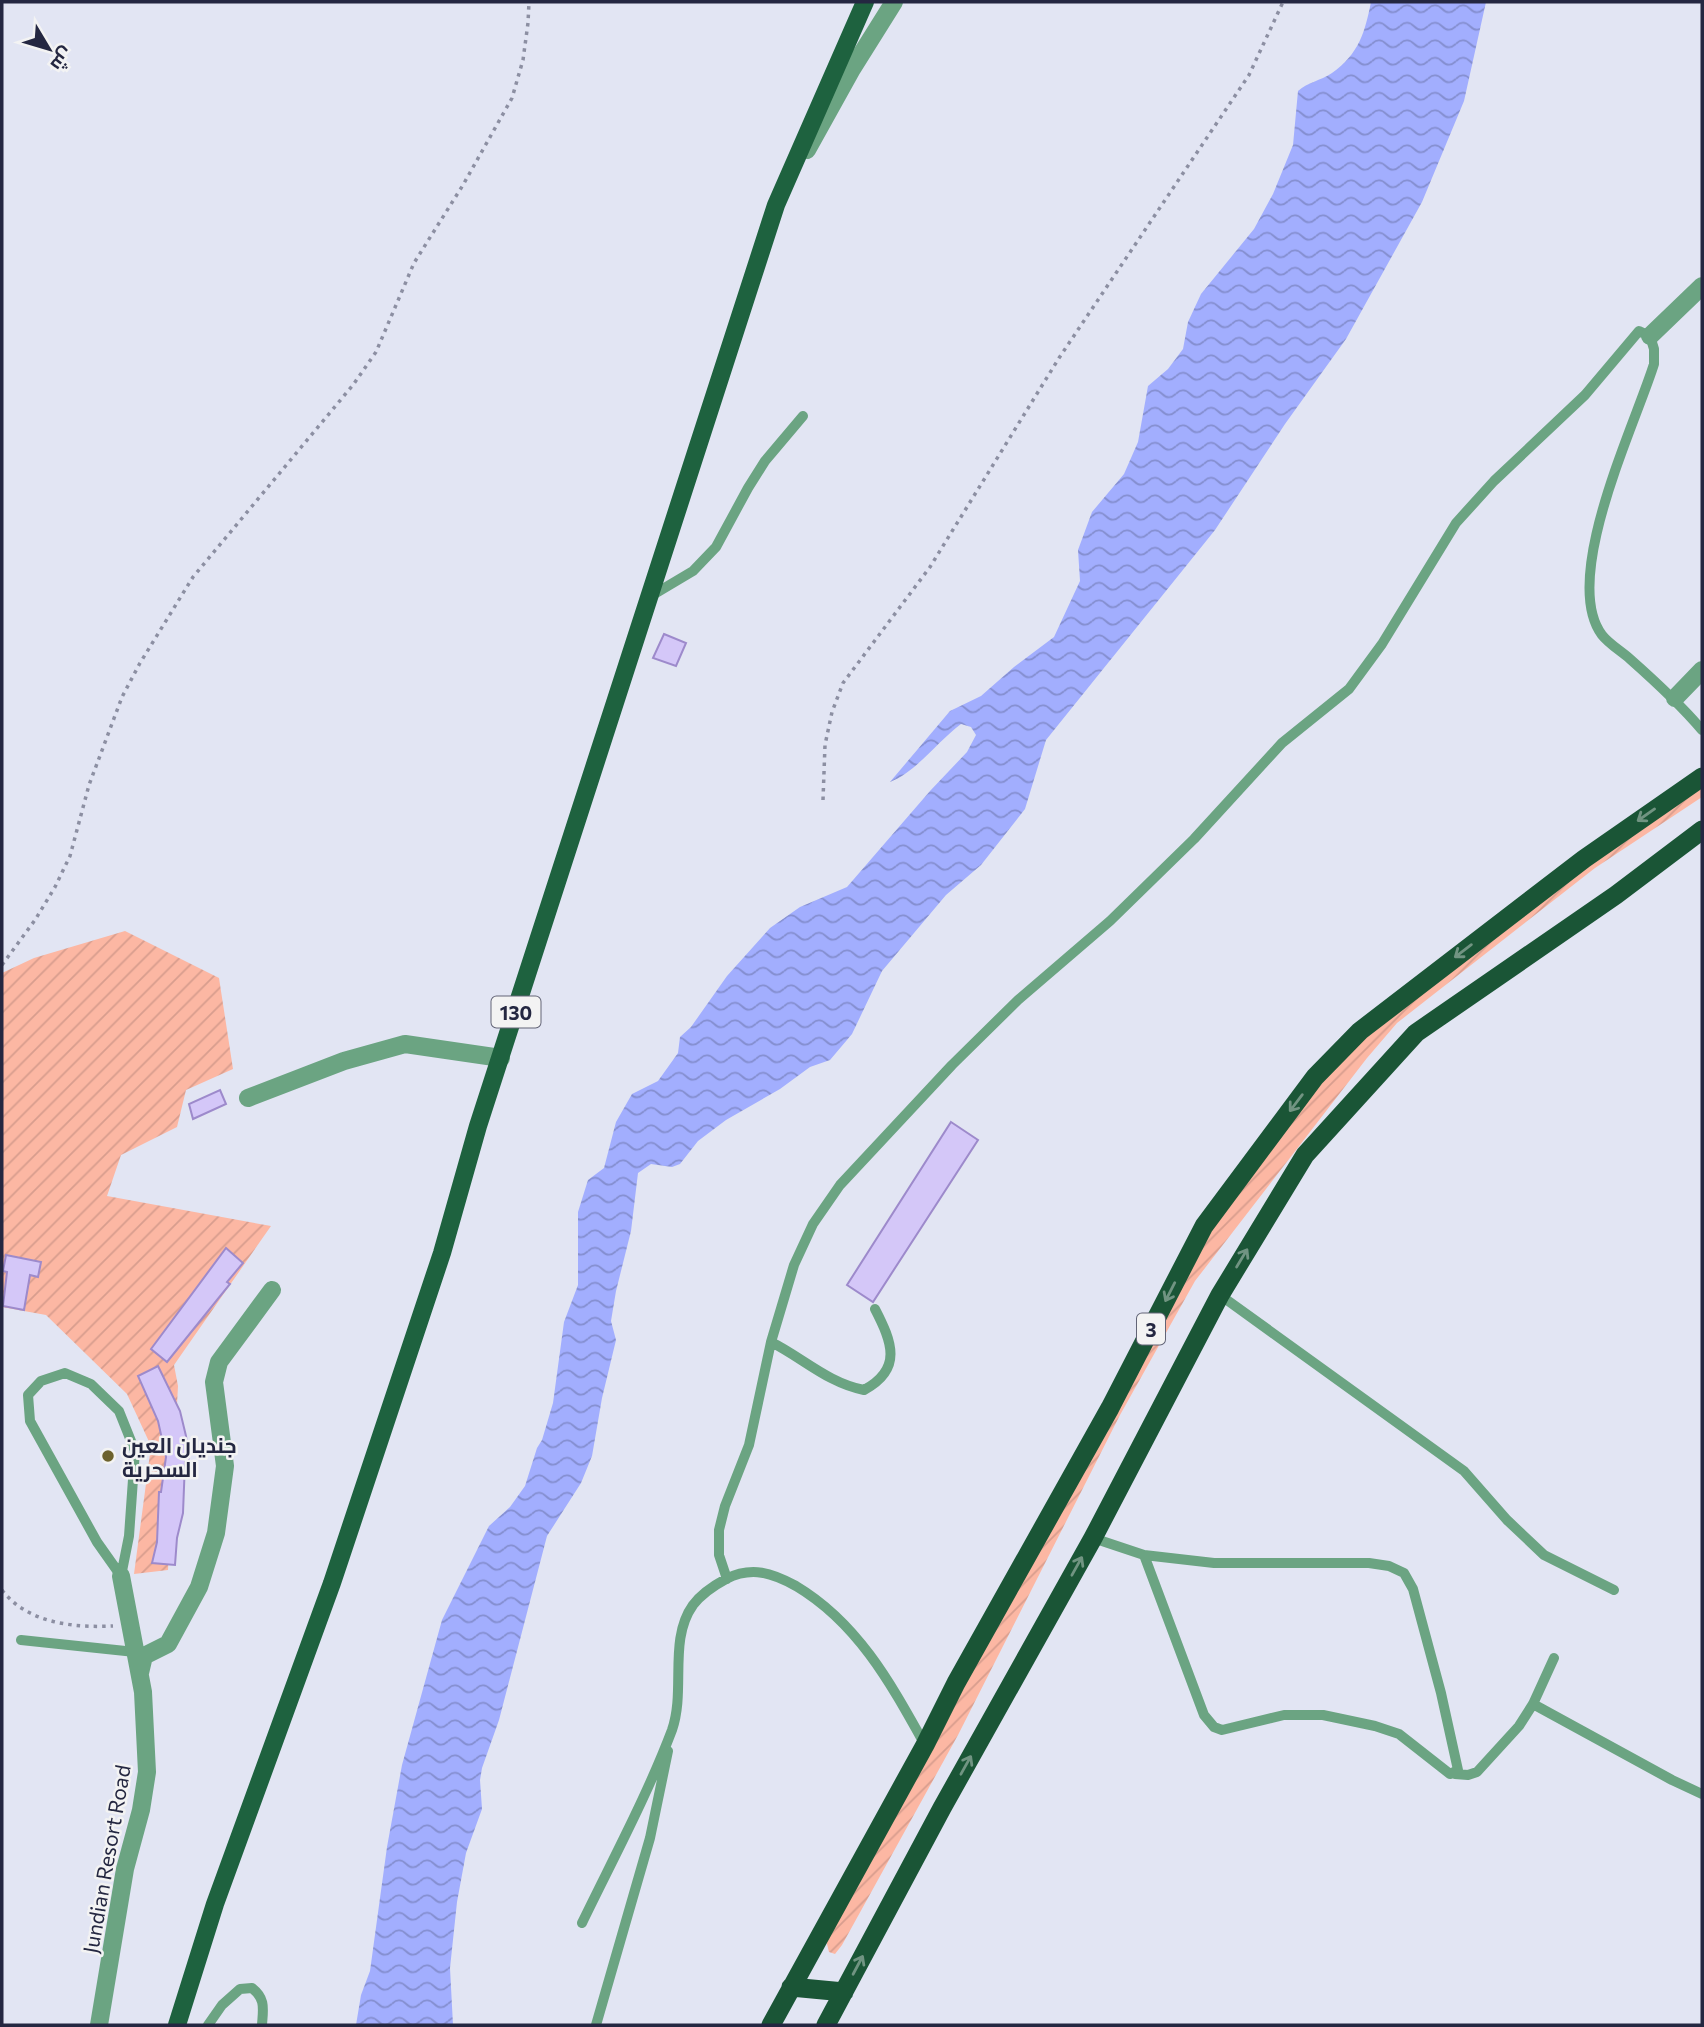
<svg xmlns="http://www.w3.org/2000/svg" width="1704" height="2027" viewBox="0 0 1704 2027" font-family="Commissioner,Cairo,sans-serif">
<style>
.garden{fill:url(#garden-furrows)}
.water{fill:url(#water-waves)}
.building{fill:#d4c7f8;stroke:#9d8acb;stroke-width:2}
.lines{fill:none;stroke-linecap:round;stroke-linejoin:round}
.path{stroke:#8c8fa2;stroke-width:3.5;stroke-dasharray:3.5 5;stroke-linecap:butt}
.service{stroke:#6ba482;stroke-width:10}
.minor{stroke:#6ba482;stroke-width:18}
.primary{stroke:#1e623f;stroke-width:18}
.trunk{stroke:#1a5536;stroke-width:19}
.oneway{stroke:#719482}
.poi-dot{fill:#6d622e;stroke:#f3f3f3;stroke-width:2.5}
.labels{text-anchor:middle;dominant-baseline:central;stroke-width:5;stroke-linejoin:round;paint-order:stroke}
.shield{fill:#f3f3f3;stroke:#626476;stroke-width:2}
.shield-label{font-size:19px;font-weight:bold;fill:#242741}
.poi-label{font-size:21px;font-weight:bold;fill:#242741;stroke:#f3f3f3;text-anchor:start}
.street-label{font-size:21px;fill:#242741;stroke:#f3f3f3}
</style>
<defs>
<pattern id="garden-furrows" width="10" height="10" patternUnits="userSpaceOnUse" patternTransform="scale(1.75)"><rect width="10" height="10" fill="#fcb7a3"/><path d="M-1 1l2-2M0 10L10 0M9 11l2-2" fill="none" stroke="#d89d8e"/></pattern>
<pattern id="water-waves" width="16" height="10" patternUnits="userSpaceOnUse" patternTransform="scale(1.75)"><rect width="16" height="10" fill="#a2aefe"/><path d="M0 5q4-4 8 0t8 0" fill="none" stroke="#848ecf"/></pattern>
</defs>
<rect width="100%" height="100%" fill="#e2e5f3"/>
<path class="garden" d="M1702,778V797L1595,868L1397,1023L1367,1058L1195,1281L1120,1415L958,1735L842,1945L835,1954L829,1952L826,1940L1179,1273L1280,1126L1353,1044Z
M125,931L219,978L233,1069L186,1090L177,1127L121,1155L107,1196L271,1226L174,1365L178,1386L168,1570L134,1574L151,1446L127,1394L46,1315L2,1307V973L34,958Z"/>
<path class="water" d="M1371,2H1486L1464,101L1422,202L1346,339L1285,424L1215,530L1046,740L1025,809L981,865L946,895L882,971L852,1034L830,1060L810,1067L780,1089L726,1120L698,1141L680,1164L672,1167L651,1164L638,1173L631,1231L616,1291L611,1321L616,1340L602,1398L592,1456L581,1483L547,1536L499,1720L482,1768L480,1780L482,1809L466,1853L457,1902L450,1968L453,2025H356L361,1995L370,1971L387,1847L402,1765L442,1620L489,1526L510,1507L525,1486L537,1448L542,1440L553,1403L564,1322L578,1285V1212L588,1180L604,1168L616,1122L632,1094L658,1081L678,1053L680,1037L691,1027L727,976L770,928L800,907L847,887L930,791L967,752L976,735L971,727L961,724C938,741 916,772 890,782L950,711L981,696L1014,667L1054,637L1080,581L1078,550L1092,512L1124,474L1138,442L1148,386L1168,369L1183,349L1188,322L1201,294L1254,229L1273,194L1293,145L1298,91C1308,82 1320,81 1332,73C1359,54 1365,32 1371,2Z"/>
<path class="building" d="M664,634L686,643L676,666L653,658Z
M220,1090L226,1104L193,1119L189,1104Z
M951,1122L978,1140L873,1302L847,1285Z
M226,1248L243,1263L227,1282L230,1284L217,1300L167,1362L151,1349Z
M6,1255L41,1262L38,1277L30,1275L24,1310L3,1306L7,1272L3,1271Z
M158,1366L180,1411L186,1436L189,1462H185L183,1513L177,1538L175,1565L152,1563L157,1542L159,1492H161L166,1457L158,1421L138,1376Z"/>
<g class="lines">
<path class="path" d="M823,800L825,745L832,712L843,683L930,567L1059,358L1249,75L1283,2
M2,965L35,920L55,887L70,856L89,785L122,697L140,663L193,577L353,385L376,352L414,263L463,185L512,98L523,60L528,23L529,2
M2,1590C27,1623 73,1628 113,1626"/>
<path class="service" d="M651,596L693,571L716,547L748,488L765,461L803,416
M1220,1295L1464,1471L1507,1520L1544,1555L1614,1590
M771,1342C803,1358 828,1383 864,1390C903,1369 892,1342 875,1309
M65,1373L91,1384L119,1411L135,1451L129,1536L121,1576L97,1542L30,1421L28,1395L41,1381Z
M1093,1538L1144,1555L1214,1563H1369L1389,1566L1404,1573L1413,1589L1441,1693L1458,1770L1450,1774L1399,1734L1375,1726L1323,1715H1284L1222,1730L1214,1727L1204,1715L1144,1555
M727,1579L719,1555V1530L725,1506L749,1445L771,1342L794,1265L813,1224L840,1185L952,1065L1018,1000L1110,921L1194,839L1282,743L1349,689L1382,644L1456,523L1494,481L1585,395L1639,331L1650,336L1654,349V364C1635,425 1560,579 1602,635C1609,644 1621,651 1630,659C1656,682 1680,704 1702,730
M21,1640L135,1652
M1533,1704L1672,1780L1702,1794
M1455,1774L1468,1775L1477,1772L1519,1726L1533,1704L1554,1658
M582,1923C613,1859 647,1796 672,1730C686,1690 668,1640 693,1605C702,1593 713,1586 726,1579C752,1566 772,1573 796,1586C858,1623 891,1684 925,1745
M208,2025L222,2005L240,1989L252,1988C266,1999 263,2009 262,2025
M596,2025L650,1838L668,1751"/>
<path class="minor" d="M807,150L852,69L894,2
M1650,336L1702,286
M1675,698L1702,670
M248,1098L344,1061L405,1044L501,1058
M140,1673L144,1656L168,1644L199,1587L216,1533L225,1466L214,1382L219,1362L272,1290
M99,2025L125,1869L141,1810L147,1772L143,1692L121,1576"/>
<path class="primary" d="M177,2025L215,1904L332,1583L442,1253L478,1126L776,205L865,2"/>
<path class="trunk" d="M791,1987L844,1992
M771,2025L925,1745L956,1683L1110,1408L1204,1226L1315,1077L1360,1031L1584,859L1702,777
M826,2025L942,1808L1093,1538L1220,1295L1305,1155L1416,1033L1616,895L1702,830"/>
</g>
<defs><path id="oneway-shaft" d="M-6 0H5M1.5-3L5.5 0L1.5 3" fill="none" stroke-width="1.6" stroke-linecap="round" stroke-linejoin="round" transform="scale(1.75)"/></defs>
<g class="oneway">
<use href="#oneway-shaft" transform="translate(1646 815) rotate(145)"/>
<use href="#oneway-shaft" transform="translate(1463 951) rotate(143)"/>
<use href="#oneway-shaft" transform="translate(1296 1103) rotate(127)"/>
<use href="#oneway-shaft" transform="translate(1242 1258) rotate(-59)"/>
<use href="#oneway-shaft" transform="translate(1170 1292) rotate(117)"/>
<use href="#oneway-shaft" transform="translate(1077 1566) rotate(-61)"/>
<use href="#oneway-shaft" transform="translate(966 1765) rotate(-61)"/>
<use href="#oneway-shaft" transform="translate(858 1965) rotate(-62)"/>
</g>
<circle class="poi-dot" cx="108" cy="1456" r="7"/>
<g class="labels">
<g class="shield">
<rect x="491.5" y="996.5" width="49" height="31" rx="5"/>
<rect x="1137" y="1313.5" width="28" height="31" rx="5"/>
</g>
<g class="shield-label">
<text x="516" y="1012">130</text>
<text x="1151" y="1329">3</text>
</g>
<g class="poi-label">
<text x="122" y="1444">جنديان العين<tspan x="122" dy="24">السحرية</tspan></text>
</g>
<g class="street-label">
<text transform="translate(106 1859) rotate(-80)">Jundian Resort Road</text>
</g>
</g>
<rect width="1704" height="2027" fill="none" stroke="#242741" stroke-width="7"/>
<g transform="translate(49 49) rotate(128)" stroke="#f3f3f3" stroke-width="5" paint-order="stroke">
<path d="M0-5L12 26L0 18L-12 26Z" fill="#242741"/>
<text y="-10" font-size="19" font-weight="bold" text-anchor="middle" fill="#242741">ش</text>
</g>
</svg>
